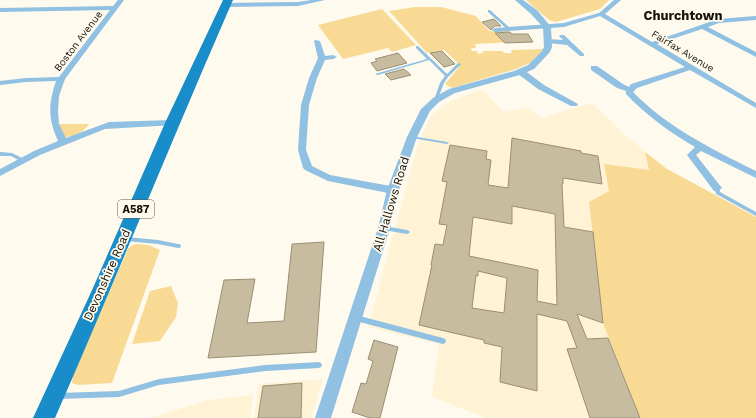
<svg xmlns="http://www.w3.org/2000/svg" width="756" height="418" viewBox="0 0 756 418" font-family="'Work Sans',sans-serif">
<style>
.built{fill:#fff2d5}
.green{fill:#f8da94}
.building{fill:#c8bca0;stroke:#9a8f74;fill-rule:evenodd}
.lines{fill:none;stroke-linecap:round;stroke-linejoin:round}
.service{fill:#90c0e2;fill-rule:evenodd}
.minor{fill:#90c0e2;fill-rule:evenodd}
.tertiary{fill:#90c0e2;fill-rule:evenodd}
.primary{fill:#198cca;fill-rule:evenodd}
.labels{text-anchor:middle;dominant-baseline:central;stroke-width:3.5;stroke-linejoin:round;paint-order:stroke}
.far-street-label{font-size:10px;fill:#171208;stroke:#fffaee}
.shield{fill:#fffaee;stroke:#5d584d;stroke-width:1}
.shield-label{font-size:11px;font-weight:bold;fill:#171208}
.street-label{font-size:12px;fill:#171208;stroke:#fffaee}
.far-district-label{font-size:13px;font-weight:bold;fill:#171208;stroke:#fffaee}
</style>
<rect width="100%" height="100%" fill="#fffaee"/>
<path class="built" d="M482,89L504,112L528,108L541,118L592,103L626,136L667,169L756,217V418H486L432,397L439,344L368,327L417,148L429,120L438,110L451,101Z
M323,379L311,418H254L259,384Z
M253,395L250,418H151L208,400Z"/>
<path class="green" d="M526,0H609L600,9L556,22L549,20Z
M415,7H441L476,16L489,31H509L515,42L475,44L476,48H471L472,51H477L478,54L483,53V51H502L504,53H512L511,50L544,49L530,63L516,69L452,88L445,84L459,67L458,63L444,50L427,53L389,11Z
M382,9L416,45L392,52L388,48L343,59L318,25Z
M59,124H89C84,132 73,138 63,137Z
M645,152L667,169L756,217V418H640L603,323L589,202L609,191L604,164L649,170Z
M138,244L148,245L160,250L112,383L78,385L72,383L73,375L128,249L132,245Z
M171,286L178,303L176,317L160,341L132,344L150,291Z"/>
<path class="building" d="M494,19L501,26H495L491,30L482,22Z
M510,32L512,34H528L533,42L505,43L495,33Z
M442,51L455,64L444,67L430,53Z
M398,53L407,63L377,71L371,63L377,61L375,59Z
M404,69L411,75L391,80L385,74Z
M512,138L581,151V153L598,156L602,184L563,178V184H562L564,227L593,232L603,323L577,314L587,339L608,338L640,418H590L567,349L577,348L567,321L537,314V391L500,382L502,347L484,343V340L419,325L432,265H431L435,244L443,245L447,225L439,224L447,182L442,181L450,145L487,151L486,159L491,160L488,185L508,188ZM512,206L555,214L557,305L537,301L538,270L469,256L473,217L512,224ZM478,271L507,278L504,313L472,308L476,275L478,276Z
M324,242L316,352L208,358L224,280L255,279L247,323L284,321L292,244Z
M374,340L398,347L380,418H370L352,412L361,383L366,384L373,361L368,359Z
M302,383L301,418H258L263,386Z"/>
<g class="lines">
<path class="service" d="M488,10H490L510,28V30H508L488,12Z
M416,46H418L447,74L458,63L461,64L448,77L444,83L437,101H436L434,100L440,83L445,76L429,60L378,75H377L375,74L427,59L416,48Z
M410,136H412L447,142L449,143L447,144L412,138L410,137Z
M0,152L12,153L24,159V160L22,162L11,156H0Z
M717,186L719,187L720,192L756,212V216L716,194L715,188Z
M384,226L407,230L409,231L410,232L409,233L407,234L384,230L382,229L381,228L382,227Z
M124,237H126L158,240L178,244H180L181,246L180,248H178L158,244L126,241H124L123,239Z
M356,315L443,338L445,339L446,341L445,343L443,344L356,321L354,320L353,318L354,316Z
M319,362L321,363L322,365L321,367L319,368L265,371L159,385L119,397L58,399L56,398L55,396L56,394L58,393L119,391L159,379L265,365Z"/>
<path class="minor" d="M118,0H124L65,79L59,96L58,111L59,124L66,138L109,122L172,120L175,121L176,123L175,125L105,129L40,155L0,176V169L34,151L58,141C48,118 48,106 56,81L26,82L0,85V81L26,78L59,77L110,10L0,12V8L113,6Z
M311,0H325L298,6L226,7L223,5L226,3L298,2Z
M614,0H621L605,14L652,42L718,19L756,16V20L719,23L708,27L756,52V57L702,29L657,44L756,103V108L690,70L637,88L633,92C668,128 712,149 756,171V178L701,151L696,155L722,188L717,192L714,191L687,155L695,147C669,132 646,115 626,94V91L617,88L591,70V66H597L623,84L629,87L631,84L685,67L600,16L564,27L495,32L492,30L495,28L564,23L599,13Z
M560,35H564L584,54V56H580L567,45L548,43L545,41L548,39L563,40L559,36Z
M315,40L320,41L325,56L333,55L337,57L333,59L325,60L317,78L309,105L306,150L312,166L330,175L396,187L398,190L396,193L393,194L328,181L305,170L303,168L298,150L301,105L309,78L318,58L314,41Z
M518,70H524L544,85L578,104L577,106H571L538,89L518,74Z"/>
<path class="tertiary" d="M515,0H523L537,10L551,27L552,47L550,52L534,69L520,75L455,93L439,102L430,111L417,137L399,190L390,228L331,418H315L378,228L387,190L407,137L421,109L433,98L449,89L514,71L528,65L542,51L544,47L543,27L531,14Z"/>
<path class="primary" d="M223,0H233C172,139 116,279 55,418H33L93,288L165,123Z"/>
</g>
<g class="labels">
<g class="far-street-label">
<text transform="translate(78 41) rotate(-53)">Boston Avenue</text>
<text transform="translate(683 51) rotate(31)">Fairfax Avenue</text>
</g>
<rect class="shield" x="118" y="200" width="36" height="18" rx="3"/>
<g class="shield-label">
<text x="136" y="209">A587</text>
</g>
<g class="street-label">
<text transform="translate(391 204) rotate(-73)">All Hallows Road</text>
<text transform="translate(107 275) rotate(-66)">Devonshire Road</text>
</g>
<g class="far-district-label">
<text x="683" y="15">Churchtown</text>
</g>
</g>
</svg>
